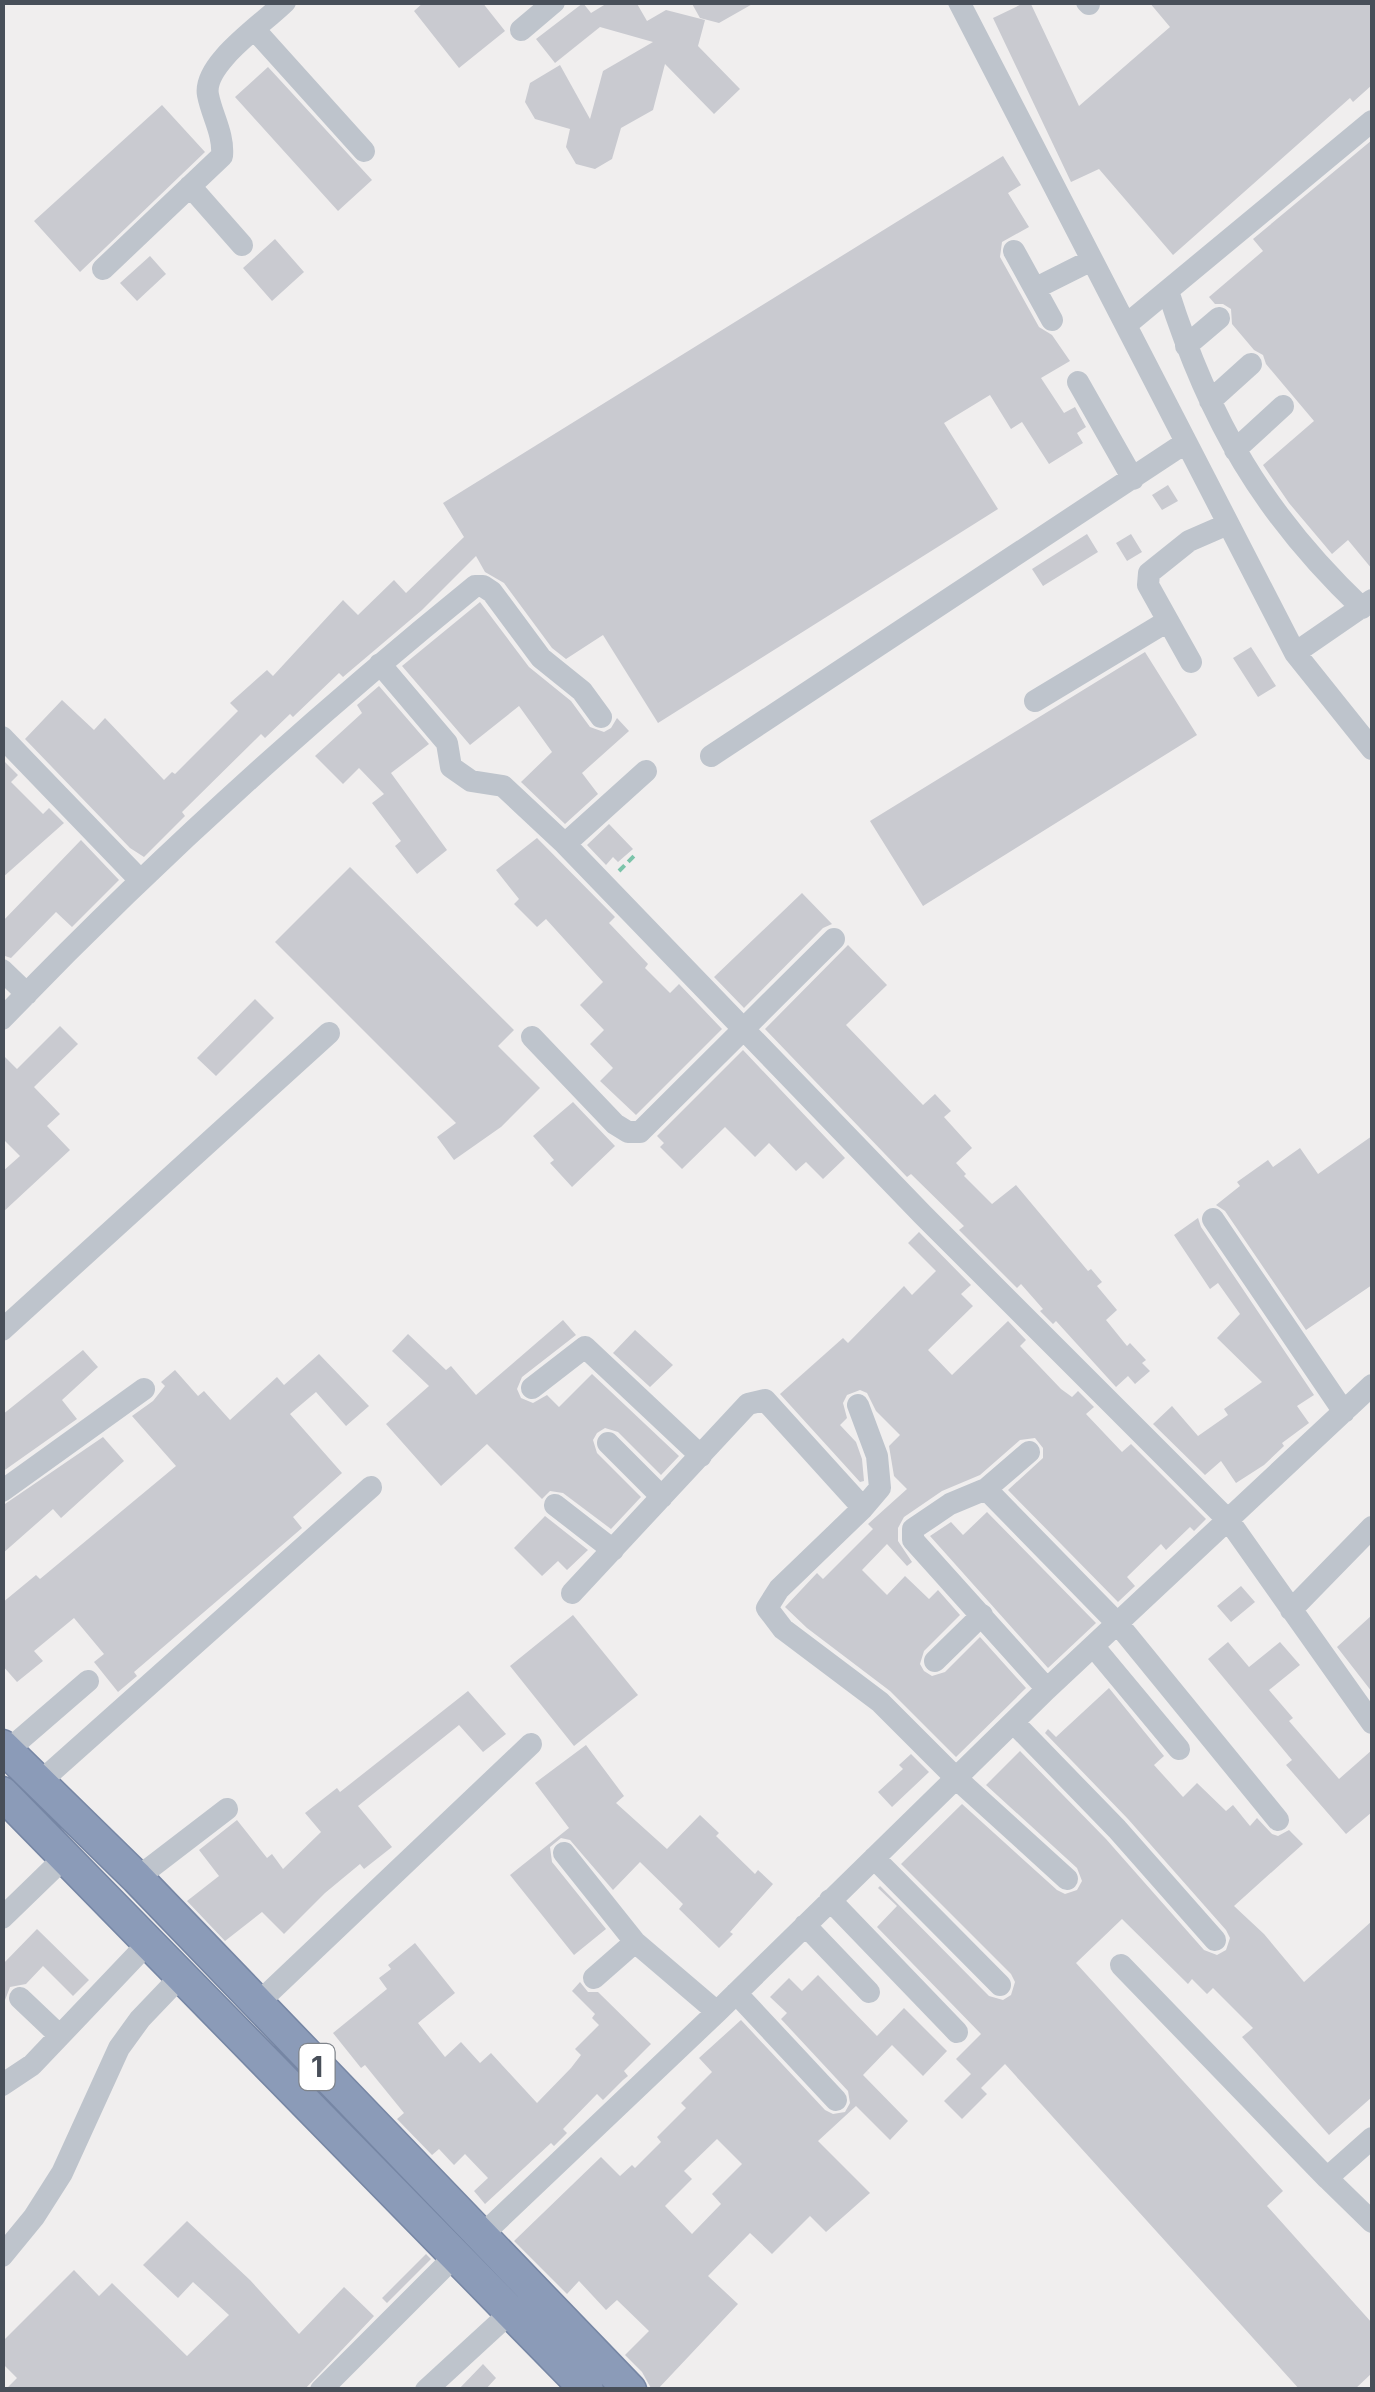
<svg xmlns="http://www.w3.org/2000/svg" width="1375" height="2392" viewBox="0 0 1375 2392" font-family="Inter,sans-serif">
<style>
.building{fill:#c9cad0;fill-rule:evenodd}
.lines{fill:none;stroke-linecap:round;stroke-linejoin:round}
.highway-casing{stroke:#7686a4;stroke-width:35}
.path{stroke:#7cc4aa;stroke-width:4;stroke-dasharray:8 5;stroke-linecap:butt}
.minor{stroke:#bec4cc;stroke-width:22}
.highway{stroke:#8b9bb8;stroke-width:32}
.labels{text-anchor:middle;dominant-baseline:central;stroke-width:9;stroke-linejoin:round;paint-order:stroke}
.shield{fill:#fff;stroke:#7f848b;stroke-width:2.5}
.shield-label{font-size:28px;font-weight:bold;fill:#484f59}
</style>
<rect width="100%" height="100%" fill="#f0eeee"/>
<path class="building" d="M424,2H482L505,31L459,68L414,11Z
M609,2H636L647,21L666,10L705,20L698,46L740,89L714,114L665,64L653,110L621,128L612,159L595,169L576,164L566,147L570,129L535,119L525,102L530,83L560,65L590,119L603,71L653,42L600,27L555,63L536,39L583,3L591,13Z
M691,2H756L719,23L700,18Z
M1026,2H1030L1079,106L1170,27L1149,2H1372V85L1353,102L1350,98L1173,255L1099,169L1071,182L993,18Z
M268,67L372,180L338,211L235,97Z
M162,105L205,152L80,272L34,221Z
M1372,140V569L1348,540L1332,554L1289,503L1263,465L1314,421L1266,364L1263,355L1254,350L1232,324L1231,309L1223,304H1215L1209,297L1263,251L1253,239Z
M1003,156L1021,185L1008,193L1029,227L1002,242L1000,257L1039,327L1052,335L1070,361L1041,378L1064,413L1075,407L1086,427L1077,433L1083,443L1049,464L1022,422L1011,429L990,395L944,423L998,509L658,723L603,635L566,659L552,648L504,583L485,572L476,556L422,610L343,677L339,673L293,717L290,714L265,738L261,734L182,812L185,816L144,857L130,848L25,739L62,700L94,730L105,718L164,780L172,772L175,774L238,711L230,703L267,670L273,676L343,600L358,615L394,580L406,593L464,537L443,503Z
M275,239L304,272L272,301L243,268Z
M150,256L166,274L137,301L120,283Z
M1168,485L1178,501L1162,510L1152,495Z
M1087,534L1098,552L1043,586L1032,569Z
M1131,534L1142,552L1127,561L1116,543Z
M480,602L529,667L571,701L590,727L604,732L611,728L617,718L629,731L582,773L598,794L565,824L521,782L552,752L519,706L470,745L402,666Z
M1251,647L1276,686L1258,697L1233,658Z
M1145,652L1197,735L923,906L870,821Z
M379,686L429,744L391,773L447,850L417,874L395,846L401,841L372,803L384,794L359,768L343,784L315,756L362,713L357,705Z
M4,761L18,775L11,782L43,814L49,808L64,823L2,878Z
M609,824L633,849L618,862L613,857L606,865L587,845Z
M537,838L615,917L609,923L648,964L645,968L670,993L679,984L722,1029L636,1115L600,1081L613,1068L590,1044L604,1030L580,1005L603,982L546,919L537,927L514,904L519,899L496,870Z
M81,840L119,880L72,927L56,912L11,958L2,955V922Z
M350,867L514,1030L498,1046L540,1088L501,1127L454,1160L437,1137L456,1123L275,942Z
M802,893L832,924L823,928L744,1008L714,977Z
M848,945L887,985L846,1025L923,1105L935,1094L951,1111L944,1117L972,1148L956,1163L966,1174L964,1176L992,1204L1016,1185L1088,1271L1091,1269L1102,1282L1097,1286L1117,1310L1106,1320L1127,1346L1130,1343L1146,1360L1142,1363L1150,1371L1135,1384L1128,1376L1116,1387L1056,1321L1053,1324L1040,1311L1043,1309L1021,1284L1017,1288L959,1230L964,1226L911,1174L907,1177L765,1029Z
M255,999L274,1018L216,1076L197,1058Z
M60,1026L78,1044L34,1087L60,1114L47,1126L70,1150L2,1213V1172L20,1156L2,1138V1054L17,1069Z
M743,1050L845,1158L823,1179L806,1162L796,1171L769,1143L755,1157L725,1127L682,1169L660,1147L664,1143L657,1136Z
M573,1102L615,1146L572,1187L550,1163L554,1160L533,1136Z
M1372,1136V1285L1306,1330L1225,1211L1216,1205L1240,1186L1237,1182L1268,1160L1273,1167L1300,1148L1318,1174Z
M1198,1218L1201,1227L1314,1395L1297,1406L1309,1423L1282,1443L1284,1446L1264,1465L1236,1483L1221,1461L1205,1475L1153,1424L1172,1406L1198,1436L1228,1415L1224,1409L1262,1382L1217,1338L1240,1314L1218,1283L1210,1289L1174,1235Z
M919,1232L971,1285L961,1294L973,1306L928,1350L952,1375L1008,1321L1026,1340L1020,1346L1061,1389L1072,1397L1078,1391L1094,1407L1086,1414L1122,1452L1131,1444L1206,1519L1194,1531L1190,1527L1166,1550L1161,1544L1127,1577L1135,1586L1118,1602L1008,1490L1043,1458V1448L1035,1438L1020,1440L980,1475L942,1491L904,1517L898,1528V1541L912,1562L907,1566L887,1544L862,1570L887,1595L905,1576L929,1599L938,1590L960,1615L924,1651L920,1664L924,1671L932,1676L945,1672L980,1637L1026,1688L956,1757L890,1691L807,1628L785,1607L817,1573L823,1579L873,1529L868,1524L907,1489L894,1476L889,1446L900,1435L876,1411L867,1393L860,1390L847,1395L843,1403L847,1418L840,1425L856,1442L862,1459L864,1481L860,1482L780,1394L843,1338L848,1343L904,1286L912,1295L936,1271L908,1243Z
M563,1320L576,1335L522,1377L517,1389L521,1398L533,1403L547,1395L559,1407L592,1374L679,1456L661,1475L618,1432L605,1428L597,1433L593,1440L597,1453L641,1497L611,1529L563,1493L550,1491L542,1499L487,1444L441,1486L386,1424L429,1386L392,1351L408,1334L446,1370L451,1366L476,1395Z
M635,1330L673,1365L650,1387L613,1353Z
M83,1350L98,1367L62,1400L77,1419L2,1472V1415Z
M319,1354L369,1406L346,1426L316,1392L290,1414L342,1473L293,1517L302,1528L134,1672L137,1676L118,1692L94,1662L104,1654L74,1618L34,1651L43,1661L17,1682L2,1665V1603L36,1575L40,1579L176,1466L132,1416L153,1401L165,1386L161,1382L175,1370L198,1396L204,1391L230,1420L277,1377L284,1385Z
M103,1437L124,1461L61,1518L53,1509L2,1554V1506Z
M987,1512L1096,1623L1048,1668L930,1536L951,1522L963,1535Z
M545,1516L588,1550L567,1570L558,1561L542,1576L514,1548Z
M1241,1586L1255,1602L1231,1622L1217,1606Z
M573,1615L638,1695L574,1746L510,1666Z
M1372,1615V1692L1337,1647Z
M1228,1642L1249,1667L1280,1642L1300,1665L1269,1690L1293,1718L1289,1721L1339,1779L1372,1750V1812L1346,1834L1286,1765L1292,1760L1208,1659Z
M1109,1688L1164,1756L1154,1765L1183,1797L1197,1783L1226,1811L1233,1805L1250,1826L1257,1818L1272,1834L1278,1836L1289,1830L1303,1844L1234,1906L1264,1934L1304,1982L1372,1921V2097L1329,2135L1242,2037L1253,2028L1213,1988L1207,1994L1192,1979L1188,1984L1122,1919L1076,1963L1283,2191L1267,2206L1372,2323V2373L1354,2390H1300L1005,2064L981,2088L987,2094L962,2119L944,2101L971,2074L956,2059L981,2034L877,1927L897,1906L878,1888L880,1886L989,1996L1003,2000L1011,1995L1015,1982L1011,1974L901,1864L962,1804L1057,1890L1065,1894L1077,1890L1082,1881L1077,1868L986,1785L1020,1751L1106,1839L1204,1950L1217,1955L1226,1950L1230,1938L1226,1930L1128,1819L1045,1733L1048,1729L1056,1737Z
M468,1691L506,1734L483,1752L459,1725L358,1806L392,1847L364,1869L360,1864L325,1893L284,1934L262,1912L225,1941L187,1901L219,1876L199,1850L237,1820L267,1858L272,1854L283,1869L321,1832L305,1813L337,1788L340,1792Z
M586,1745L624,1796L616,1803L667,1849L700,1815L719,1833L716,1836L755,1874L758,1870L773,1884L730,1932L733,1934L719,1948L679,1909L683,1904L640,1862L613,1890L570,1840L561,1838L550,1847L552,1862L606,1929L574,1955L510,1875L569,1828L535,1783Z
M911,1754L929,1772L892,1807L878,1792L903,1769L899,1765Z
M37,1929L89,1980L73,1996L43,1966L26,1984L10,1987L2,2008V1965Z
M415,1943L455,1993L418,2023L445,2057L461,2042L480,2063L491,2053L537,2103L571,2068L581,2055L575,2049L599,2025L592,2018L595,2014L572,1991L580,1982L588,1992H598L651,2044L624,2071L628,2076L623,2080L603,2100L597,2094L563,2129L567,2133L554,2146L551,2143L485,2204L474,2191L488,2178L465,2154L454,2165L439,2149L432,2155L397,2119L404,2113L365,2065L361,2068L333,2033L387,1989L379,1978L391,1969L388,1965Z
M818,1975L877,2036L904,2008L947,2051L923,2076L892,2045L863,2075L908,2121L890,2140L856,2106L818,2141L870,2193L826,2232L810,2216L772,2254L750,2233L708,2276L738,2304L657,2390H652L642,2372L625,2355L649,2331L617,2300L606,2310L579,2281L567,2294L514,2241L601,2157L620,2176L632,2165L635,2168L661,2142L657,2137L686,2108L681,2103L712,2072L699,2058L741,2020L825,2110L833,2114L845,2112L850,2103L848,2091L781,2019L787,2013L770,1997L789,1978L802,1991ZM717,2139L742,2164L712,2194L721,2204L692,2234L665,2206L692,2179L684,2171Z
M187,2221L250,2280L299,2334L344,2287L374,2316L304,2390H5L17,2378L2,2363V2342L74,2270L99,2296L112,2283L187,2356L229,2315L193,2282L178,2298L143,2265Z
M426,2254L431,2259L387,2303L382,2298Z
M483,2364L496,2378L485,2390H458Z"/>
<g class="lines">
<g class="highway-casing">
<path id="highway" d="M2,1746L137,1878L630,2390
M2,1793L587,2390"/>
</g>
<path class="path" d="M619,871L634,856"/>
<path class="minor" d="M959,2L1295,653L1372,749
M1087,2L1089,4
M255,30L364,151
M521,30L554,2
M190,186L242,245
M1014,251L1052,320
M103,269L222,156C224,134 212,116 208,95C202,64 263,24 285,2
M1036,288L1092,260
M1168,291C1209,420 1263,514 1362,608
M1126,325L1372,121
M1186,346L1219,318
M1078,382L1133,479
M1210,401L1251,364
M1235,450L1283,406
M1295,653L1372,600
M1191,662L1148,585L1149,573L1189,541L1228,524
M380,664L447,743L451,767L471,781L503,786L565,844L923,1215L1229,1521L1372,1723
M1035,701L1166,622
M2,737L140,880
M711,756L1185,443
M565,844L646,771
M2,970L27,994
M2,1019C150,865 310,720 475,586H483L492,592L541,658L582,691L601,717
M532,1037L615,1124L628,1132H640L834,939
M1213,1219L1344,1412
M2,1330L329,1033
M532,1388L585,1347L701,1456
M858,1405L877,1456L880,1488L863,1508
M608,1443L662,1497
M986,1489L1029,1452
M2,1491L144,1389
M555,1505L613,1550
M572,1593L748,1404L765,1400L863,1508L779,1589L767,1608L783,1629L880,1702L957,1779L1067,1879
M1291,1610L1372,1527
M1094,1647L1179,1749
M935,1661L982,1615
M1047,1689L913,1540V1529L950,1504L986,1489L1118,1624L1278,1820
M1014,1723L1117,1829L1215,1940
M7,1751L88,1681
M40,1782L371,1487
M564,1853L635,1942L717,2012
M874,1858L1000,1985
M137,1878L227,1809
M830,1900L957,2032
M2,1918L65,1857
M805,1925L869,1992
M1121,1965L1327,2178
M594,1978L635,1942
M736,1993L836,2100
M20,1998L59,2035
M257,2004L531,1744
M2,2085L32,2065L150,1941
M1372,2138L1327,2178L1372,2222
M480,2237L717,2012L1047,1689L1372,1385
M2,2256L34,2217L62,2173L119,2048L140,2019L183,1974
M321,2390L456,2255
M426,2390L511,2312"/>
<use href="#highway" class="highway"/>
</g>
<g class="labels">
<rect class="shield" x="299.5" y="2044" width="35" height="46" rx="8"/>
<g class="shield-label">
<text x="317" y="2067">1</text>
</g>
</g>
<rect width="1375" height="2392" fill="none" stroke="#484f59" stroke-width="10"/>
</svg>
